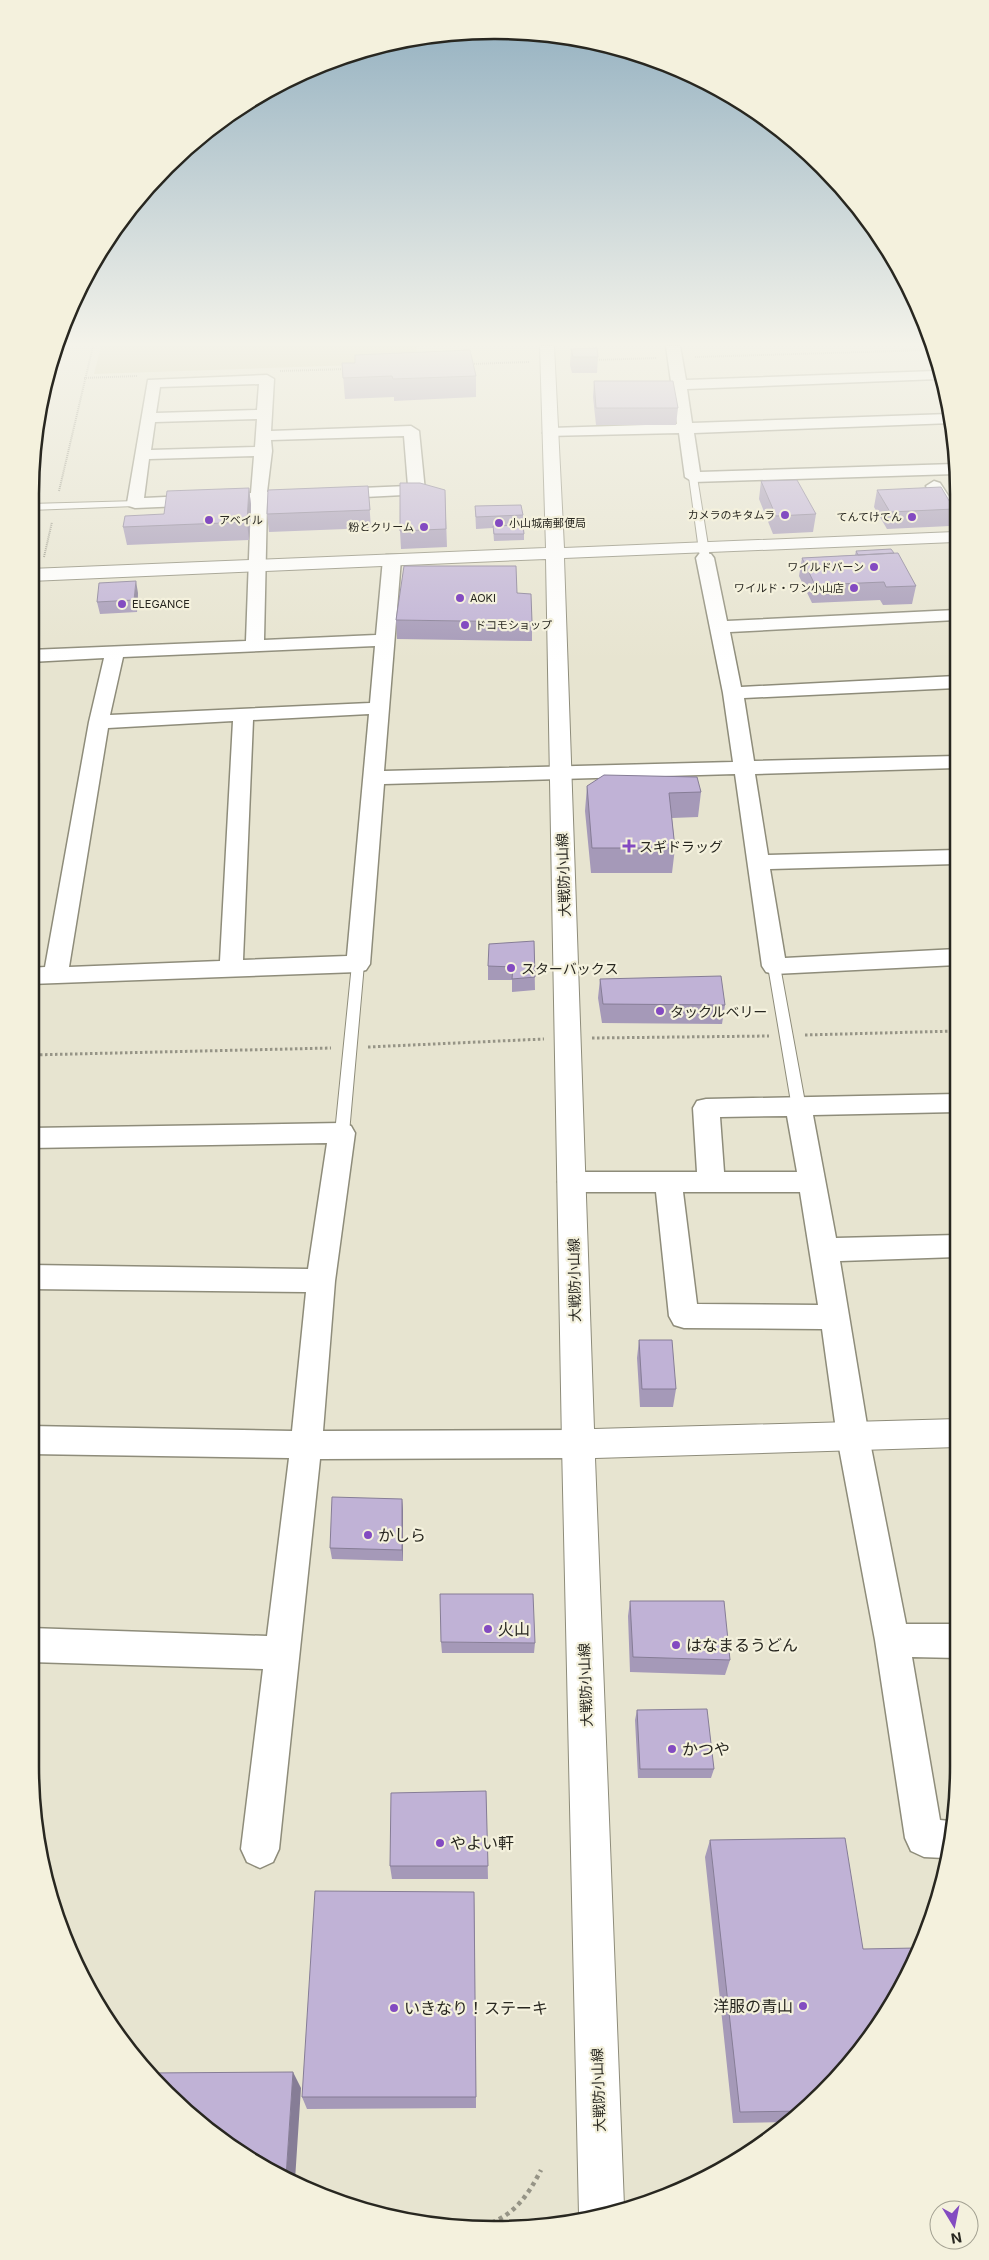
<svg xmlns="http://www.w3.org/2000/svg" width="989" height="2260" viewBox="0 0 989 2260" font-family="Inter,'Noto Sans JP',sans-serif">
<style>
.green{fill:#d1cca5}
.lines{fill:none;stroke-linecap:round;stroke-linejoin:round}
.lane-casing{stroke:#8e8c7a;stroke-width:2}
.street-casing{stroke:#8e8c7a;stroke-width:3}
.secondary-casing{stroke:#8e8c7a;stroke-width:2}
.path-far3{stroke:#969486;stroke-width:2;stroke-dasharray:1 1;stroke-linecap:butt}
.path-far2{stroke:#969486;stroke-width:2.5;stroke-dasharray:2 2;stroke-linecap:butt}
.path-far1{stroke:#969486;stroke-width:3;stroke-dasharray:2.5 2.5;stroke-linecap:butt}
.path{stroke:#969486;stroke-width:4.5;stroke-dasharray:4 4;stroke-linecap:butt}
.lane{fill:#fff;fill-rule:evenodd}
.street{fill:#fff;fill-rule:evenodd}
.secondary{fill:#fff;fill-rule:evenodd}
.wall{fill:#a599b8}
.shaded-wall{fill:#867d96}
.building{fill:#c0b2d6;stroke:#867d96}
.poi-dot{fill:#834bc1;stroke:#f4f1dd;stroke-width:2}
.labels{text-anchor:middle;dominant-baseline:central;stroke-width:4.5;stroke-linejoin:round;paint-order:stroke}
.far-poi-label{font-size:11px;fill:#282720;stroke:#f4f1dd;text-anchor:end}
.poi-label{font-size:14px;fill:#282720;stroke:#f4f1dd;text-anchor:start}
.street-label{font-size:14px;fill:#282720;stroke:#f4f1dd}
.near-poi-label{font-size:16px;fill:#282720;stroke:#f4f1dd;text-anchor:start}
.rim{fill:none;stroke:#282720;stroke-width:2.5}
</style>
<rect width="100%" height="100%" fill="#e7e4d0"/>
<path class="green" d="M101,346H417L414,363L94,374Z"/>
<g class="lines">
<g class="lane-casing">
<path id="lane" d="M693,474L697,477L710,558L705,561L700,558L689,477Z
M138,501V505L135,506L30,510V504Z
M358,960L364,964L349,1133L342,1138L335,1133L352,964Z
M774,962L780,966L806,1108L799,1113L792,1108L768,966Z"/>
</g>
<g class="street-casing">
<path id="street" d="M666,346H680L686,380L936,371L938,379L687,389L692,423L949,414L952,423L694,433L700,472L955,464V474L693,482L685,477L679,433L546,436L543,433L546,430L551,428L677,424Z
M267,375L274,379L271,431L411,426L419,431L425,491L423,494L267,502L264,640L376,635L383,559L386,555H398L401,559L384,771L733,762L723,693L696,558L699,554H711L714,558L727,621L956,610V620L730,632L741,687L956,676V688L744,698L754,761L956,756V768L755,774L768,855L956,850V864L770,869L785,958L957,949V965L774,974L766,972L762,966L735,774L384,784L370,964L366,970L358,972L30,984V968L45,967L89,722L104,658L30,662V650L246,641L251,503L135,508L129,506L127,503L148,380ZM259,384L257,410L156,413L160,387ZM257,419L255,447L151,450L155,422ZM404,436L408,486L267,492L272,451L271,440ZM254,456L251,493L144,498L149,459ZM375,646L370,703L110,715L123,657ZM369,714L347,956L243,960L253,720ZM233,721L220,961L69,967L108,728Z
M934,481L940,483L955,506V524L949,523L926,486Z
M957,1094V1112L813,1115L836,1238L957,1235V1257L840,1261L869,1437L906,1624H959V1658L912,1657L940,1820L950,1821L944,1858L924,1857L911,1851L905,1838L875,1640L837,1437L822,1329L684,1328L674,1325L669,1316L656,1192H572L562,1189L558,1182L562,1175L572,1172H697L693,1108L697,1101L706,1099ZM787,1116L797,1172H724L720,1117ZM683,1192H800L818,1305L697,1304Z
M342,1123L351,1126L355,1133L335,1281L323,1431L578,1430L589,1434L594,1444L589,1454L578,1458L320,1459L279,1849L273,1862L260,1868L247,1862L241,1849L263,1669L30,1662V1628L267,1636L289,1458L30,1454V1426L292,1431L306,1292L30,1289V1265L308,1269L327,1143L30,1148V1128Z"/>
</g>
<g class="secondary-casing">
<path id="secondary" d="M540,346H554L564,548L955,532V542L564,558L594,1429L958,1419V1447L595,1458L624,2206L582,2221L579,2215L562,1444L546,559L30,581V569L546,548Z"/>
</g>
<path class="path-far3" d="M695,357L930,350
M595,360L657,358
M470,364L529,362
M280,371L347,369
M84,378L137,376
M59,491L93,346
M44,557L52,522"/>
<path class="path-far2" d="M30,613L36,592"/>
<path class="path-far1" d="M805,1035L957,1031
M592,1038L769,1036
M368,1047L544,1039
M30,1055L331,1048"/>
<path class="path" d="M489,2229V2224C516,2213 528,2195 541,2170"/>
<use href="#lane" class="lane"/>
<use href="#street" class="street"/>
<use href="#secondary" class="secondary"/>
</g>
<path class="wall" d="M571,349L598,357L597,373H572L570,365Z
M342,363L476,376V397L394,401V397L345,399Z
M594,381L678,408L676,425H596L593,397Z
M761,481L816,514L813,532L773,534L759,499Z
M368,486L371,528L269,532L267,514Z
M249,488L251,505L249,540L127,545L123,527Z
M445,490L447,547L401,549L400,531Z
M877,490L954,509L950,526L887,529L874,507Z
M475,506L523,515V525L524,534V540L494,541L493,528L476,529Z
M856,551L894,553L916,586L912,604L883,605L880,600L812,603L799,576L802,558L855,555Z
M138,593L137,612L100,614L97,602Z
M396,620L532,622V641L397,639Z
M587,786L701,792L698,817L672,818L675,848L672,873H591L585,811Z
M534,941L535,990L512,992V980H488V966Z
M600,979L725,1005L722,1024L602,1023L598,998Z
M639,1340L676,1389L673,1407H640L637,1358Z
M402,1499L403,1511V1561L332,1559L330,1548Z
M630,1601L730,1660L725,1675L630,1672L628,1616Z
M441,1642L535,1643L534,1653H442Z
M637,1710L714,1769L711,1778H638L635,1720Z
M486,1791L488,1879H392L390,1866Z
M710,1840L863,2048L801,2115L791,2122L733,2123L705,1857Z
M474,1892L476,2108L307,2109L302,2097Z"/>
<path class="shaded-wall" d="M249,488L251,505L249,540L247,522Z
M136,581L138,593L137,612L134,600Z
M402,1499L403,1511V1561L402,1550Z
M474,1892V1908L476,2108V2097Z
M293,2072L301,2088L295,2180L286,2177Z"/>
<path class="building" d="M597,348L598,357H573L571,349Z
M470,350L476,376L393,379L392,376L343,378L342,363H355V355Z
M594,381H673L678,408H596Z
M797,480L816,514L776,516L761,481Z
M400,483H420L445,490L446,529L400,531Z
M368,486L370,510L267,514L268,490Z
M941,487L954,509L890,512L877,490Z
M249,488L247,522L123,527L125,516L164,514L167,491Z
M521,505L523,515L476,517L475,506Z
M523,525L524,534H494L493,526Z
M891,549L894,553L858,555L856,551Z
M898,553L916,586L886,587L884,582L815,585L802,558Z
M404,566H516L517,593L531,594L532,622L396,620Z
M136,581L134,600L97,602L99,583Z
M604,775L697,777L701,792L669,793L675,848H592L587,786Z
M534,941L535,977L512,979L513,967L488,966L489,944Z
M721,976L725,1005L603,1004L600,979Z
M639,1340H672L676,1389H642Z
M332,1497L402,1499V1550L330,1548Z
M440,1594H533L535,1643L441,1642Z
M630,1601H724L730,1660L633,1657Z
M707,1709L714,1769H640L637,1710Z
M486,1791L488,1866H390L391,1793Z
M845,1838L863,1949L916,1948L863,2048L805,2111L740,2112L710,1840Z
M315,1891L474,1892L476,2097H302Z
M293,2072L286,2177L262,2168L147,2073Z"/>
<linearGradient id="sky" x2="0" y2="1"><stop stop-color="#90aebf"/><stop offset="0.52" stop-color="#f4f3ea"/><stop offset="1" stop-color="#f4f3ea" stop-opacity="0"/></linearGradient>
<rect width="989" height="662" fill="url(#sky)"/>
<g class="poi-dot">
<circle cx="785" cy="515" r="5"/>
<circle cx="912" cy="517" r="5"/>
<circle cx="209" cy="520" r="5"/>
<circle cx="499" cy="523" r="5"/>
<circle cx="424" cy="527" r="5"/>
<circle cx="874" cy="567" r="5"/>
<circle cx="854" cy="588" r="5"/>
<circle cx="460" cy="598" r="5"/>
<circle cx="122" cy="604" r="5"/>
<circle cx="465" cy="625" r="5"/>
<path d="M626.5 838.5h5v5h5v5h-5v5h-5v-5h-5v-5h5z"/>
<circle cx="511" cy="968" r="5"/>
<circle cx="660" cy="1011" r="5"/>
<circle cx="368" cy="1535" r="5"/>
<circle cx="488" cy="1629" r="5"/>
<circle cx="676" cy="1645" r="5"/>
<circle cx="672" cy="1749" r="5"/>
<circle cx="440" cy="1843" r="5"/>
<circle cx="803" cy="2006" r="5"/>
<circle cx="394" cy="2008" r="5"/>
</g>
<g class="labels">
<g class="far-poi-label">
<text x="775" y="515">カメラのキタムラ</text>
<text x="902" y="517">てんてけてん</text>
<text x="219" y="520" text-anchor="start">アベイル</text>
<text x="509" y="523" text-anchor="start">小山城南郵便局</text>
<text x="414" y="527">粉とクリーム</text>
<text x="864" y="567">ワイルドバーン</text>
<text x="844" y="588">ワイルド・ワン小山店</text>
<text x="470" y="598" text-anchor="start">AOKI</text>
<text x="132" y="604" text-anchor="start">ELEGANCE</text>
<text x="475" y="625" text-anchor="start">ドコモショップ</text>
</g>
<g class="poi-label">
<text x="639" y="846">スギドラッグ</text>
<text x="521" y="968">スターバックス</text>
<text x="670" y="1011">タックルベリー</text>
</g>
<g class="street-label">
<text transform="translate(563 875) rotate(-92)">大戦防小山線</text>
<text transform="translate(574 1280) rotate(-91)">大戦防小山線</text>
<text transform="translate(585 1685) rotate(-92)">大戦防小山線</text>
<text transform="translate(598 2090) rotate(-92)">大戦防小山線</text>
</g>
<g class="near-poi-label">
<text x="378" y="1535">かしら</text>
<text x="498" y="1629">火山</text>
<text x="686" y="1645">はなまるうどん</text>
<text x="682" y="1749">かつや</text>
<text x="450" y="1843">やよい軒</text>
<text x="793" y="2006" text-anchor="end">洋服の青山</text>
<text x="404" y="2008">いきなり！ステーキ</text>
</g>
</g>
<path d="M0 0H989V2260H0ZM494 39H495A455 455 0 0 1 950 494V1766A455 455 0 0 1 495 2221H494A455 455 0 0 1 39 1766V494A455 455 0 0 1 494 39Z" fill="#f4f1dd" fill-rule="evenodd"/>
<path class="rim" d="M494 39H495A455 455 0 0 1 950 494V1766A455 455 0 0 1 495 2221H494A455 455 0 0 1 39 1766V494A455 455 0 0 1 494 39Z"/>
<g transform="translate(954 2225) rotate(170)"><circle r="24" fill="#f4f1dd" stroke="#a2a091"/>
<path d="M0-4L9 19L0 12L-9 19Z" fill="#834bc1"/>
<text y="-8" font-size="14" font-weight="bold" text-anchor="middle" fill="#282720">N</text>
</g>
</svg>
